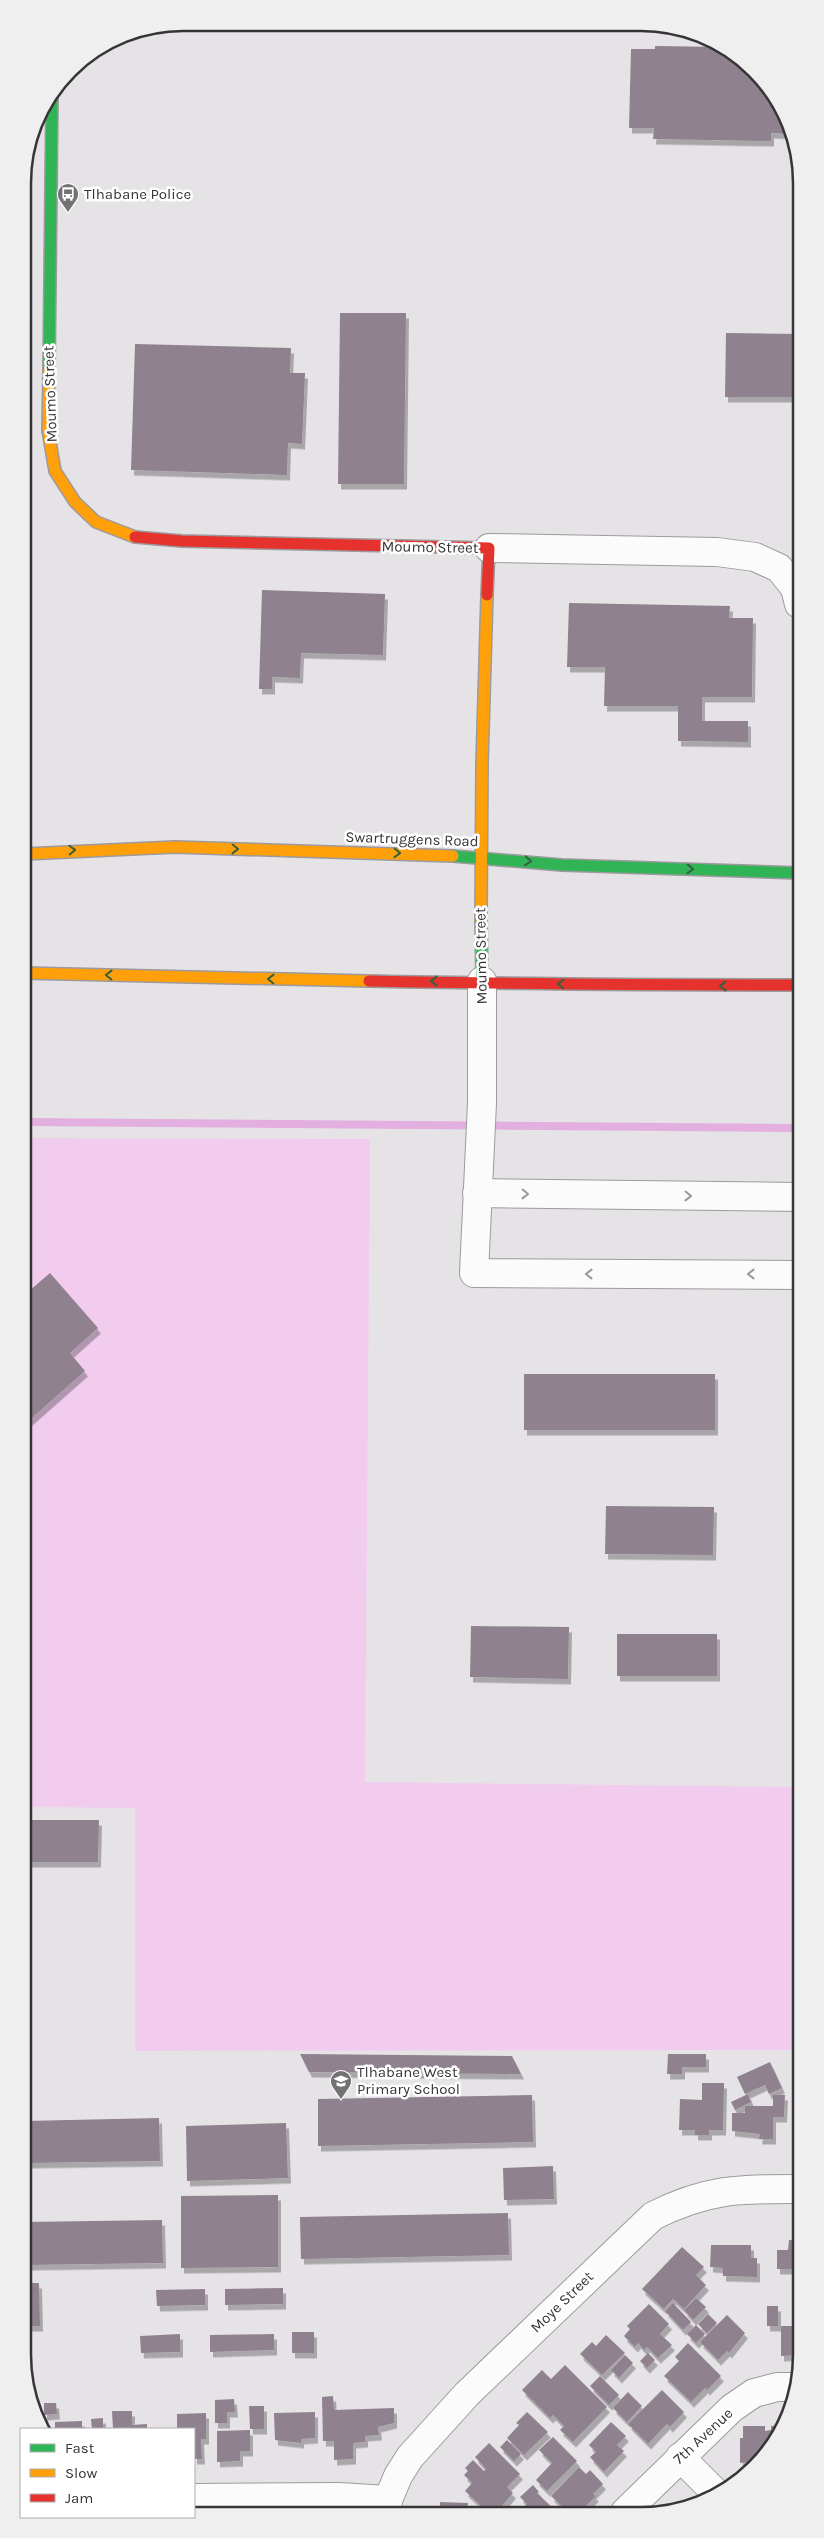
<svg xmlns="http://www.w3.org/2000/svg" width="824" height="2538" viewBox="0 0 824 2538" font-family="Karla,sans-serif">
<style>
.green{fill:#f2ccef}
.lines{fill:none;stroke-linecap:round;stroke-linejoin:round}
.stream{stroke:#e3aee0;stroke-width:8}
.building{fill:#90818f;filter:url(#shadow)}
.street-casing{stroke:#9d9a9d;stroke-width:30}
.fast-casing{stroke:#9d9a9d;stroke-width:14}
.slow-casing{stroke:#9d9a9d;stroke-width:14}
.jam-casing{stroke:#9d9a9d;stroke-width:14}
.street{stroke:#fbfbfb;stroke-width:28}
.fast{stroke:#30b455;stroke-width:11}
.slow{stroke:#ff9f0a;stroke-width:11}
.jam{stroke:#e5322d;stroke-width:11}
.oneway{stroke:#346141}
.oneway2{stroke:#989898}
.labels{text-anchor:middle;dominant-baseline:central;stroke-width:5;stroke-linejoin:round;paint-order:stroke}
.poi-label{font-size:15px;fill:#363436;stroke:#fff;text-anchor:start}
.street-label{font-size:15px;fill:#363436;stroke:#fff}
.rim{fill:none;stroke:#363436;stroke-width:2.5}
</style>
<defs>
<filter id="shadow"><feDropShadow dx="3" dy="5.5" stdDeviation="0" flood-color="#0004"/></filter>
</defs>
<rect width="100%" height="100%" fill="#e6e3e6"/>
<path class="green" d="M24,1138L370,1139L365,1782L800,1787L801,2050L135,2051V1808L25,1807Z"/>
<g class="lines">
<path class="stream" d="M24,1122L800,1128"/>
</g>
<path class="building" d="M655,46L724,47L755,70L785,112L792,134L771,133V141L653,139L654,128H629L631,49H655Z
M340,313H406L404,484H338Z
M726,333L799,334V397H725Z
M135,344L291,348L290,373H305L302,444L288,443L287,475L131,470Z
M262,590L385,594L383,655L301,653L300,678L272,677V689H259Z
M569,603L730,606L729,618H753L752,697H702V721H748V742L678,741V706H604L605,667H567Z
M50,1273L98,1328L70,1353L85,1371L24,1425V1285L29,1291Z
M524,1374H715V1430H524Z
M795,1376H800V1431H794Z
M606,1506L714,1507L713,1555L605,1554Z
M471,1626L569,1627L568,1679L470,1677Z
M617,1634H717V1676H617Z
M25,1820H99L98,1862H25Z
M300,2054L512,2056L521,2074L309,2072Z
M668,2054H706V2067H682V2074H667Z
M770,2062L782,2088L769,2094L765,2085L745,2094L737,2077Z
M702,2083H724L723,2130H709V2135H695V2130H679L680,2099L702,2100Z
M748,2094L751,2102L735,2110L731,2102Z
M532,2095L533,2142L318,2146V2099Z
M773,2095H785L784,2117H773V2139H759L760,2134L732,2131V2113H745V2106H773Z
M159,2118L160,2161L25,2163V2121Z
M286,2123L288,2178L187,2181L186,2126Z
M553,2166L554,2199L504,2200L503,2168Z
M278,2195V2267L181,2268V2196Z
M508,2213L509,2255L301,2259L300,2217Z
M162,2220L163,2263L25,2265V2222Z
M789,2240H801V2269H777V2250H788Z
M711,2245H751V2258H757V2277L723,2276V2268L710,2267Z
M682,2247L704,2267L696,2275L706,2285L684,2309L673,2299L664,2309L642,2289Z
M25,2283H39L40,2326H25Z
M283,2288V2304L225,2305V2289Z
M205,2289V2305L157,2306L156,2290Z
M696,2298L706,2307L693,2320L684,2310Z
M673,2303L691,2322L683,2330L665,2311Z
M649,2304L669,2324L660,2334L672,2345L658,2358L647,2347L644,2350L638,2343L635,2347L624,2336L630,2329L627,2326Z
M767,2306H778V2326H767Z
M708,2314L717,2323L707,2333L698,2324Z
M727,2315L745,2333L729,2353L727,2351L718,2360L700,2342Z
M696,2325L705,2334L696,2343L687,2334Z
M781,2326H801V2355L781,2356Z
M292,2332H314V2353H292Z
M180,2334V2352L141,2353L140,2336Z
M274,2334V2350L210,2352V2335Z
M606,2335L625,2353L602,2375L580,2354L592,2342L596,2346Z
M688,2343L721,2376L707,2390L705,2388L691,2402L664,2376L679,2361L675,2357Z
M648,2353L655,2360L647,2368L640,2361Z
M625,2355L633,2363L619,2378L611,2370Z
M565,2365L607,2407L573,2442L560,2430L564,2426L553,2415L550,2418L522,2390L542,2370L551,2379Z
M600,2376L619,2395L609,2405L590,2386Z
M662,2390L684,2412L670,2427L667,2424L648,2444L628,2424Z
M628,2392L642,2406L627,2422L613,2408Z
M333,2396L334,2410L394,2408V2423L378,2427L379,2435L365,2436V2442L353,2443V2459L334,2460V2441H323L322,2397Z
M234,2399L235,2412H227V2423H215V2400Z
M44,2403H56L57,2414L44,2415Z
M249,2406H264V2429H250Z
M112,2411H132V2425L147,2424V2429H113Z
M315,2412V2438L301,2439V2443L275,2440L274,2413Z
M527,2412L548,2432L524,2455L507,2438L519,2425L516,2423Z
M206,2413V2439H201L202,2459H194V2429H177V2414Z
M103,2418V2429H92L91,2419Z
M82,2421V2429H55V2422Z
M611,2422L626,2436L617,2445L624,2451L604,2472L590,2457L596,2452L589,2445Z
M784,2425L761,2461L740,2463V2438H743V2426H765V2431L771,2430V2426Z
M250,2430V2451H240V2461L217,2462V2431Z
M553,2437L577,2461L547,2491L536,2480L552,2463L539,2450Z
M507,2440L521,2454L514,2461L500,2447Z
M489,2443L520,2474L507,2487L513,2493L497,2512H487L465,2491L472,2483L464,2475L468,2471L465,2468L473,2460L484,2471L486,2469L475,2457Z
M579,2467L586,2474L590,2470L603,2484L593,2494L596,2496L583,2509L580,2507L574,2512H568L551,2496Z
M533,2485L539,2492L537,2493L557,2512H519L527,2504L520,2497Z
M440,2502L468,2503L467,2512H440Z"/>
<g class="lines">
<g class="street-casing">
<path id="street" d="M489,548L717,552L755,557L779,568L795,588L799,604
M482,981V1103L474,1273L800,1275
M477,1193L800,1197
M680,2457L718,2495
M194,2498L339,2497L388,2500
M387,2512L388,2500L398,2476L410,2457L467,2394L653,2216C708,2188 740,2189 801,2189
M625,2512L732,2408L754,2393L777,2387H796"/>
</g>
<g class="fast-casing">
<path id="fast" d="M49,371L52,96
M453,856L562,865L799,873
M481,918L482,981"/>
</g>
<g class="slow-casing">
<path id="slow" d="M49,371L48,430L55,471L75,502L96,522L135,537
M24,854L175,847L453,856
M481,918L482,764L487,595
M24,973L369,981"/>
</g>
<g class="jam-casing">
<path id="jam" d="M135,537L182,541L489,548L487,595
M369,981C512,984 655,985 799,985"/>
</g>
<use href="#street" class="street"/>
<use href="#fast" class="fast"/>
<use href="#slow" class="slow"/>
<use href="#jam" class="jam"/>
</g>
<defs><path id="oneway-chevron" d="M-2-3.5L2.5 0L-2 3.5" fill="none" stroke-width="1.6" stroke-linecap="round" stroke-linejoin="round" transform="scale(1.25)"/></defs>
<g class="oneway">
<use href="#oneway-chevron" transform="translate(235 849) rotate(1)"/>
<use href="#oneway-chevron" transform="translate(72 850) rotate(-2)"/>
<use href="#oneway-chevron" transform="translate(397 853) rotate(2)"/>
<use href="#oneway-chevron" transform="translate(528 861) rotate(5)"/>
<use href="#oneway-chevron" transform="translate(690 869) rotate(2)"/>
<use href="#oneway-chevron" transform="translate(109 975) rotate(-179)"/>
<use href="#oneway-chevron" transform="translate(271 979) rotate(-179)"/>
<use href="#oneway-chevron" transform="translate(434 981) rotate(180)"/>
<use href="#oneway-chevron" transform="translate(561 984) rotate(-178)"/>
<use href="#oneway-chevron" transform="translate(723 986) rotate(-180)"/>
</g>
<g class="oneway2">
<use href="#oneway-chevron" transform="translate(525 1194) rotate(1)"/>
<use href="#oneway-chevron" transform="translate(688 1196) rotate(1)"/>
<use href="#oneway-chevron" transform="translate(589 1274) rotate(-180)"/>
<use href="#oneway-chevron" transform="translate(751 1274) rotate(-180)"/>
</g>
<defs>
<g id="bus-pin" transform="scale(1.125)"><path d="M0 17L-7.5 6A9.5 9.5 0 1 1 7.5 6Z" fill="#747174" stroke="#fff"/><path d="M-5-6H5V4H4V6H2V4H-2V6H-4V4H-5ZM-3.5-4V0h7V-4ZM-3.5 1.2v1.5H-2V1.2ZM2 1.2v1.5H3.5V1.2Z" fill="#fff"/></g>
<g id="school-pin" transform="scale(1.125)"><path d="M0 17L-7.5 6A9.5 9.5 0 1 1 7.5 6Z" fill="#747174" stroke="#fff"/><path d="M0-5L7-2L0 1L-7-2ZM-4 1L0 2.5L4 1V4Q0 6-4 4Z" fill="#fff"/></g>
</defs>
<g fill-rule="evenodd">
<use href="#bus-pin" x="68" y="194"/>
<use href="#school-pin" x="341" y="2081"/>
</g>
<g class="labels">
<g class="poi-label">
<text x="84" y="194">Tlhabane Police</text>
<text x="357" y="2072">Tlhabane West<tspan x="357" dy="17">Primary School</tspan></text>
</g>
<g class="street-label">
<text transform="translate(50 394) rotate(-92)">Moumo Street</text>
<text transform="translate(430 547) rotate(1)">Moumo Street</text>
<text transform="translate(412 839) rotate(2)">Swartruggens Road</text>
<text transform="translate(481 956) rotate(-91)">Moumo Street</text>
<text transform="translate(562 2302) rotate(-44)">Moye Street</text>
<text transform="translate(703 2436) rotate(-43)">7th Avenue</text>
</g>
</g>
<path d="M0 0H824V2538H0ZM183 31H641A152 152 0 0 1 793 183V2355A152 152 0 0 1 641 2507H183A152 152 0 0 1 31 2355V183A152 152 0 0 1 183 31Z" fill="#efefef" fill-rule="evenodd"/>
<path class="rim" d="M183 31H641A152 152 0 0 1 793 183V2355A152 152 0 0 1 641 2507H183A152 152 0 0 1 31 2355V183A152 152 0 0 1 183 31Z"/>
<rect x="20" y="2428" width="175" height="90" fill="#ffffff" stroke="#afaeaf"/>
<rect x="30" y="2444" width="25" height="8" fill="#30b455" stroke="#afaeaf"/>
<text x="65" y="2453" font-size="15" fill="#363436">Fast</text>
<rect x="30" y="2469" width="25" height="8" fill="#ff9f0a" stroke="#afaeaf"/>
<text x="65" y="2478" font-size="15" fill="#363436">Slow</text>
<rect x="30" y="2494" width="25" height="8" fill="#e5322d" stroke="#afaeaf"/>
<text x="65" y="2503" font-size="15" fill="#363436">Jam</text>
</svg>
